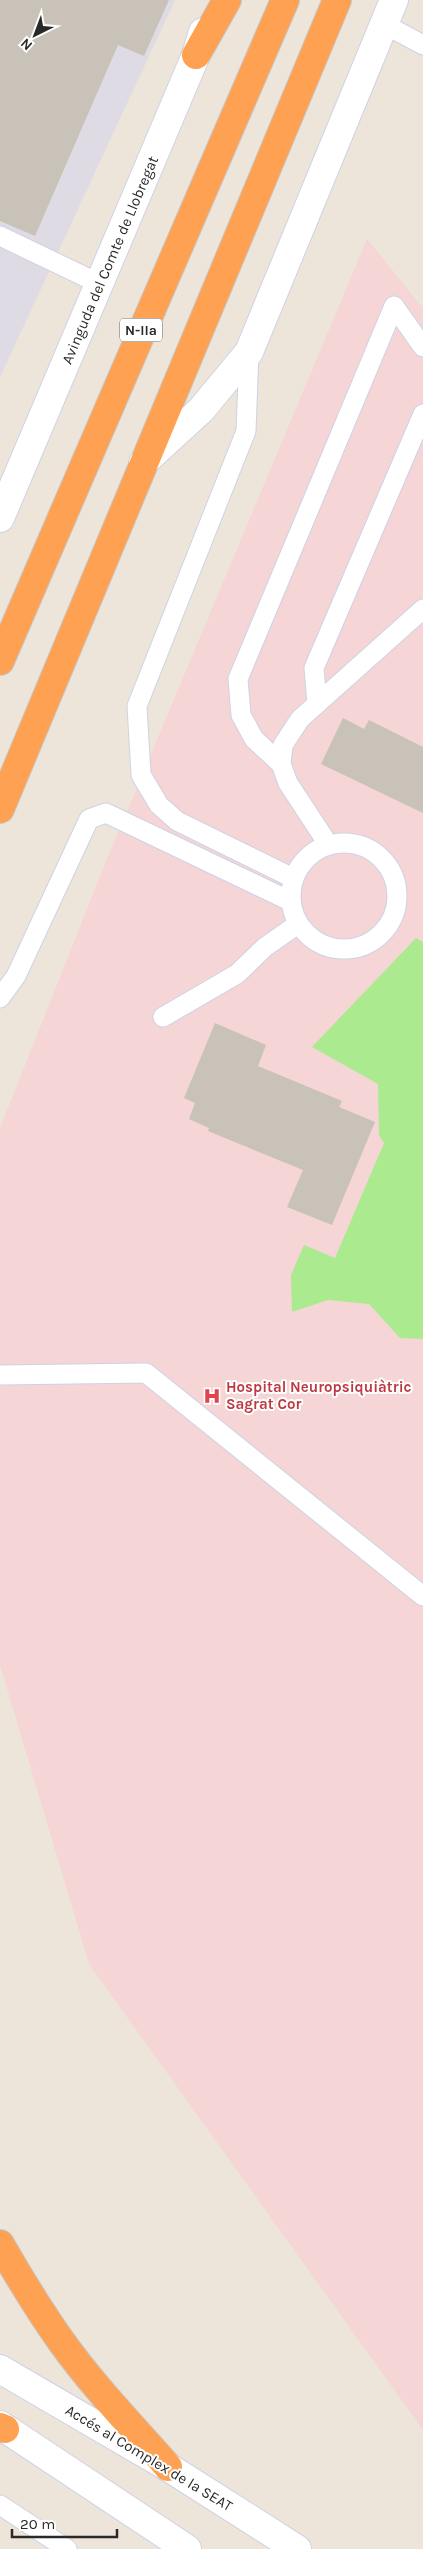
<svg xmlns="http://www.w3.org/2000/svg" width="423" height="2549" viewBox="0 0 423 2549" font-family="Karla,sans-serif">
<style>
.industrial{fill:#dedbe4}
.medical{fill:#f5d5d6}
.green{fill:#acea8f}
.building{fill:#c8c2b9}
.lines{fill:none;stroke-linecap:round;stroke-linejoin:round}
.lane-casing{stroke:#ced2e4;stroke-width:21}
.street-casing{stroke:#ced2e4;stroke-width:30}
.highway-casing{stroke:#c7c7c7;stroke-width:30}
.lane{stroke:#fff;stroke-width:19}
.street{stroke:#fff;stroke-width:28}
.highway{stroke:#ffa152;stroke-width:28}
.labels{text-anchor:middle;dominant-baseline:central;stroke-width:4;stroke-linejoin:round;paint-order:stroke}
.shield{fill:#fff;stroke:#696969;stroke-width:1}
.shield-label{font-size:14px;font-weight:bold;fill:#292929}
.street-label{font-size:15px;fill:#292929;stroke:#fff}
.health-label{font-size:15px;font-weight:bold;fill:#be3a42;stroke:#fff;text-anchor:start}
</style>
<rect width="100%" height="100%" fill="#ede5d9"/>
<path class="industrial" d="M0,0H175L0,377Z"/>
<path class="medical" d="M367,239L423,308V2430L89,1964L0,1665V1128L107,859Z"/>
<path class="green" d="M416,938L423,942V1339L400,1338L369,1304L328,1300L292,1312L291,1275L304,1245L335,1258L384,1143L379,1135L378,1084L312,1047Z"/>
<path class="building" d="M0,0H169L144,56L118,45L35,236L0,221Z
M343,718L364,729L369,720L423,747V813L321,764Z
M215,1023L266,1045L258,1066L342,1101L339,1107L375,1122L332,1225L287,1207L303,1170L208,1131L209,1128L189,1119L195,1103L184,1098Z"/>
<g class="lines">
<g class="lane-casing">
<path id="lane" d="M384,24L423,45
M0,236L100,284
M249,352L246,431L137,706L141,775L159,805L177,821L293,878
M317,704L314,668L423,414
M281,764L254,739L241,715L238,679L394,306L423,347
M291 896a53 53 0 1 1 106 0a53 53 0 1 1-106 0Z
M328,844L288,783L281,764L283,745L300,719L423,609
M0,998L16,976L89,819L106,813L290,901
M163,1017L237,974L265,947L298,924
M0,1375L146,1373L423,1596
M0,2505L67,2549"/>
</g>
<g class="street-casing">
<path id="street" d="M143,463L201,410L249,352L394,0
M0,518L196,55L203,32
M0,2369L168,2467L297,2549
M0,2425L187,2549"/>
</g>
<g class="highway-casing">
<path id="highway" d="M196,55L227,0
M0,661L285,0
M0,809L337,0
M0,2244C19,2277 39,2310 61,2341C93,2386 132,2426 168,2467
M0,2427L5,2429"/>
</g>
<use href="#lane" class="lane"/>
<use href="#street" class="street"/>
<use href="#highway" class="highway"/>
</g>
<defs>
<g id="hospital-bare" transform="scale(1.35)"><path d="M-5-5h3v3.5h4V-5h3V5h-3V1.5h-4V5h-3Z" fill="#e0444e" stroke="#fff" stroke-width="2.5" paint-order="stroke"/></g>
</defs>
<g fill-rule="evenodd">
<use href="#hospital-bare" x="212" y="1396"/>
</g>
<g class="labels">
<rect class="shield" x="120" y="318.5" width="42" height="23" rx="4"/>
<g class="shield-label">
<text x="141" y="330">N-IIa</text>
</g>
<g class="street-label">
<text transform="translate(110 260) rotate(-67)">Avinguda del Comte de Llobregat</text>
<text transform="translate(149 2458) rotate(31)">Accés al Complex de la SEAT</text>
</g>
<g class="health-label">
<text x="226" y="1387">Hospital Neuropsiquiàtric<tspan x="226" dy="17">Sagrat Cor</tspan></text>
</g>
</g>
<g transform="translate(35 35) rotate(222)" stroke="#ffffff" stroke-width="4" paint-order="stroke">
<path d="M0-4L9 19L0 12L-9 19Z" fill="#292929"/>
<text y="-8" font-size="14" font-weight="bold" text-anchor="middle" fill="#292929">N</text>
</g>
<path d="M12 2529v8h105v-8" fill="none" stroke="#292929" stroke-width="2.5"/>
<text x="20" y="2529" font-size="15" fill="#292929" stroke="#ffffff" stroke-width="4" paint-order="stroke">20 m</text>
</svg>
